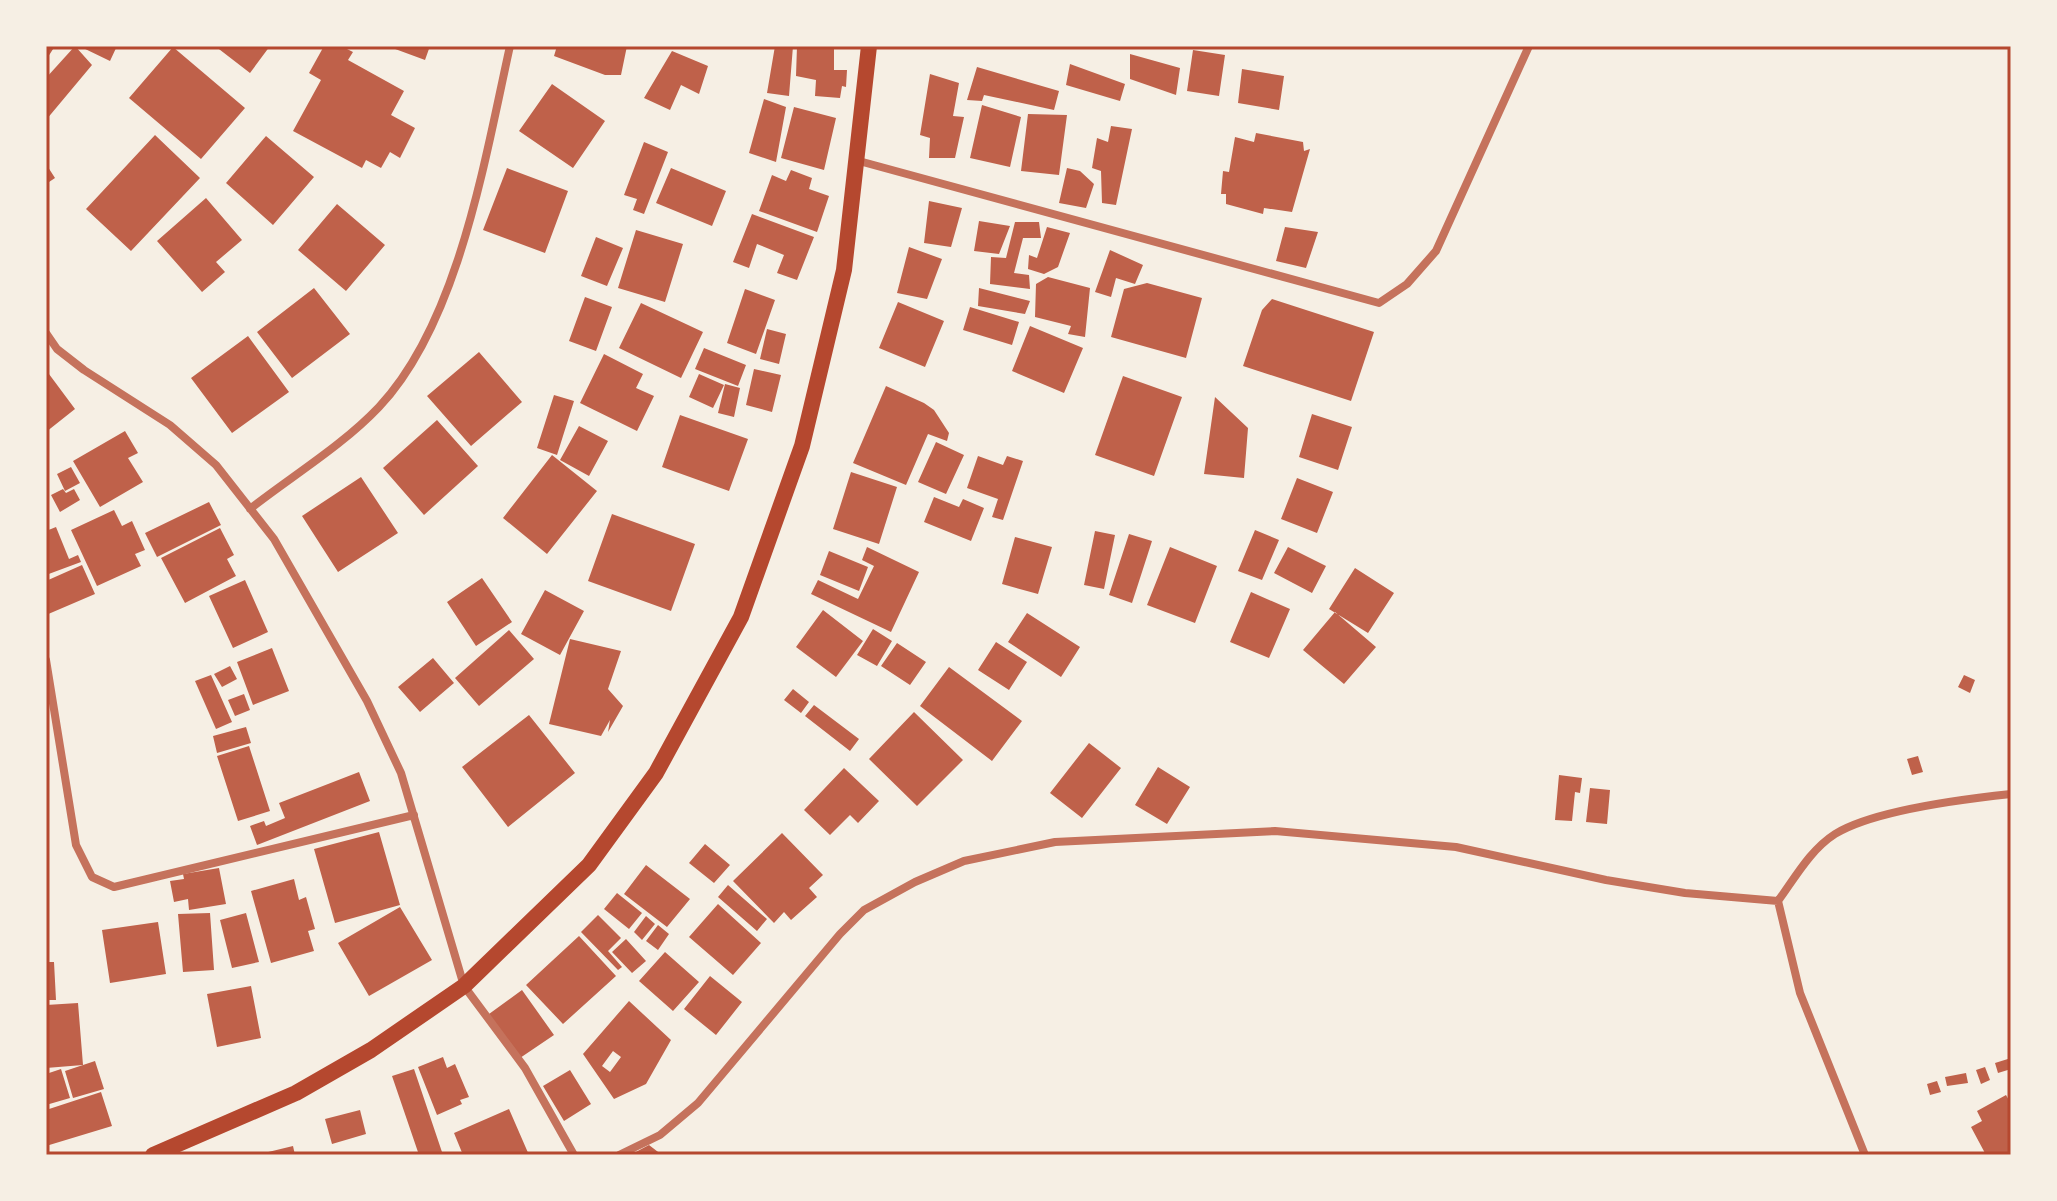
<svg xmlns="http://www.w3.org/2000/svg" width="2057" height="1201" viewBox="0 0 2057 1201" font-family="'Nunito Sans',sans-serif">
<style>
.building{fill:#bf614a;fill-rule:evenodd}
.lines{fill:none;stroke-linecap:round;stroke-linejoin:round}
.minor{stroke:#c5725c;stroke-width:8}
.secondary{stroke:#b5482f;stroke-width:16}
.neatline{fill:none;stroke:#b5482f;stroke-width:3}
</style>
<rect width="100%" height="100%" fill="#f6efe4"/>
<path class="building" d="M46,46H55L46,60Z
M75,46L92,65L46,120V78Z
M79,46H117L110,61Z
M215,46H270L250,73Z
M324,46H341L353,52L348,60L404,91L391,115L415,128L400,158L390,152L381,168L366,160L362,168L293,131L321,80L309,73Z
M387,46H430L425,60Z
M557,46H627L621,75H605L554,56Z
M775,46H793L789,96L767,93Z
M797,46H834V70H847L846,87L842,86L840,98L815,96L816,80L796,76Z
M173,47L245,108L201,159L129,98Z
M1193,50L1225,55L1219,96L1187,91Z
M672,51L708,66L699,94L681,85L670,110L644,98Z
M1130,54L1180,68L1176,95L1130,79Z
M1070,64L1125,84L1120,101L1066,85Z
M977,67L1059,91L1054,110L984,95L982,101L967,100Z
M1242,69L1284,76L1279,110L1238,103Z
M930,74L959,83L953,116L964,117L955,158H929L930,138L920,135Z
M552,84L605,121L573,168L519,131Z
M764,99L786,107L776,162L749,153Z
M982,105L1021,117L1010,167L970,158Z
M794,107L836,118L824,170L781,158Z
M1028,114L1067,115L1059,175L1021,171Z
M1111,126L1132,129L1116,205L1102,203L1101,171L1092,168L1097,138L1108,142Z
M1256,133L1303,142L1304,151L1310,149L1292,212L1264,208L1263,214L1226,204V194H1221L1223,171L1229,172L1235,137L1254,142Z
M155,135L200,178L131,251L86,209Z
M266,136L314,177L273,225L226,183Z
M644,142L668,152L644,214L633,210L637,199L624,195Z
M46,164L55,178L46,184Z
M507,168L568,191L545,253L483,230Z
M671,168L726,191L712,226L656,203Z
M1067,168L1080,171L1094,184L1086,208L1059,203Z
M791,170L812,178L809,189L829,196L817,232L759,211L772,175L786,181Z
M206,198L242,240L216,262L225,272L202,292L157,241Z
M929,201L962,208L951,247L924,243Z
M337,204L385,245L346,291L298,250Z
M752,214L814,237L797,280L777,273L784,255L757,244L749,268L733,262Z
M979,221L1010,226L999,254L974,251Z
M1015,222H1039L1041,238H1023L1014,273L1029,275L1030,289L990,284L991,257L1006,258Z
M1047,227L1070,233L1058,267L1044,274L1028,269L1029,255L1037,258Z
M1285,227L1318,232L1306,268L1276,261Z
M636,230L683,244L665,302L618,288Z
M596,237L623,248L607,286L581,276Z
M909,247L942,259L927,299L897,293Z
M1110,250L1143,265L1135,284L1116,278L1111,297L1095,292Z
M1048,277L1090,288L1085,337L1068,334L1071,326L1035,317L1036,284Z
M1147,283L1202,298L1186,358L1111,337L1124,289Z
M314,288L350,334L292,378L257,332Z
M979,288L1030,301L1025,314L978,306Z
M745,289L775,300L756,354L727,343Z
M585,297L612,307L596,351L569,341Z
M1272,299L1374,332L1351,401L1243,366L1262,310Z
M898,302L944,321L925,367L879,348Z
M641,303L703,332L681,378L619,348Z
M970,307L1019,322L1012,345L963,330Z
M1030,326L1083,348L1064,393L1012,371Z
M767,329L786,334L779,364L760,359Z
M248,336L289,392L232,433L191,378Z
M704,348L746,365L738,386L695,369Z
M479,352L522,402L471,446L427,396Z
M604,354L643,374L636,388L654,396L637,431L580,403Z
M754,369L781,375L772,412L746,405Z
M46,370L75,409L46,432Z
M699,374L724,385L713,408L689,397Z
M1123,376L1182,397L1154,476L1095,455Z
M725,384L740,388L734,417L718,413Z
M886,386L924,403L934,410L949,433L947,441L928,434L906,485L853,463Z
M554,395L574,401L557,455L537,448Z
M1215,397L1248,428L1244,478L1204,474Z
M1312,414L1352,427L1338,470L1299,457Z
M680,415L748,439L729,491L662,467Z
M437,420L478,466L424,515L383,468Z
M579,426L608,441L589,476L560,460Z
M125,431L138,453L128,458L143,482L100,507L73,461Z
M936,442L964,455L946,494L918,482Z
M552,455L597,491L547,554L503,518Z
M978,456L1003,465L1007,456L1023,461L1003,520L992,517L998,499L967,488Z
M71,467L80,483L65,491L57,474Z
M851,472L897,487L879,544L833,529Z
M361,477L398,533L338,572L302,516Z
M1297,478L1333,492L1317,533L1281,519Z
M63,489L66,493L74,489L80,500L60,512L51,495Z
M934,497L959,507L963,499L984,508L971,541L924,522Z
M209,502L221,525L157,557L145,533Z
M114,510L122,526L132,521L145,550L135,554L141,566L97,586L71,530Z
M612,514L695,544L671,611L588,581Z
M56,527L69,559L78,555L81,562L46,575V531Z
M220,528L234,555L227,559L236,576L185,603L161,558Z
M1255,530L1279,540L1262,580L1238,571Z
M1095,531L1115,535L1104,589L1084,585Z
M1129,534L1152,541L1132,603L1109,595Z
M1015,537L1052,547L1038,594L1002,584Z
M867,547L919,572L891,632L811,594L818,580L858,599L874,566L862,560Z
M1170,547L1217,566L1195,623L1147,605Z
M1288,547L1326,566L1312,593L1274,573Z
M829,551L868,567L859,591L820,575Z
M82,565L95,594L46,615V581Z
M1355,568L1394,593L1368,633L1329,609Z
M482,578L512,622L476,646L447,602Z
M245,580L268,632L233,648L209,596Z
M545,590L584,611L560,655L521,634Z
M1251,592L1290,609L1269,658L1230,642Z
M823,610L863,641L836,677L796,647Z
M1335,612L1376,647L1344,684L1303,650Z
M1027,613L1080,647L1061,677L1008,642Z
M873,629L892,641L877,666L857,655Z
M509,630L534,659L479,706L455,678Z
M570,639L621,651L608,689L623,706L608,732L610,720L601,736L549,724Z
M996,642L1027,662L1009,690L978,670Z
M897,643L926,662L910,685L881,666Z
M272,648L289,691L253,705L237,662Z
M433,658L454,683L420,712L398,687Z
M230,666L237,679L222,687L214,674Z
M949,667L1022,721L992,761L920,706Z
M211,675L232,722L216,729L195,681Z
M1964,675L1975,680L1970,693L1958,687Z
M793,689L809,702L801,713L784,700Z
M244,694L250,710L235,716L228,700Z
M814,705L859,739L850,751L805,716Z
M914,712L963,760L917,806L869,759Z
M529,715L575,773L508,827L462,767Z
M246,727L251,743L217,753L213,736Z
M1089,743L1121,768L1082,818L1050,793Z
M249,746L270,811L238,821L217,756Z
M1918,756L1923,772L1912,775L1907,759Z
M1158,767L1190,787L1167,824L1135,805Z
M844,768L879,801L858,823L850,815L830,835L804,810Z
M359,772L370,801L257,845L250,826L264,821L266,826L285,818L279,803Z
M1559,775L1582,778L1580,793L1575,792L1572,821L1555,820Z
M1590,788L1610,790L1607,824L1586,822Z
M379,832L400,905L335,923L314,849Z
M782,833L823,875L809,888L817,897L791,920L784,912L774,923L733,881Z
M705,844L730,865L714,883L689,863Z
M646,865L690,899L667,927L624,894Z
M219,868L226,904L189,910L188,899L174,902L170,881L184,879L183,874Z
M294,879L299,900L306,897L315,929L308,931L314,951L271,963L251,891Z
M728,885L767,919L757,931L718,897Z
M617,893L642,913L629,929L604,909Z
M718,904L761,943L733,975L689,937Z
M400,907L432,960L369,996L338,943Z
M210,913L214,970L183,972L178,914Z
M246,913L259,962L232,968L220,920Z
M598,915L621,938L608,951L622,967L618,970L581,932Z
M646,916L655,924L642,940L634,932Z
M158,922L166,974L110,983L102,930Z
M658,925L669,934L658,950L646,941Z
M579,936L616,976L563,1024L526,985Z
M626,939L646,961L632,973L612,952Z
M665,952L699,982L673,1011L639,981Z
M46,962H54L56,1000H46Z
M710,976L742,1002L716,1035L684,1009Z
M251,986L261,1038L217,1047L207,994Z
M522,990L554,1035L520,1058L489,1014Z
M629,1001L671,1040L646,1084L614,1099L583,1054ZM613,1051L621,1057L610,1072L602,1066Z
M78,1003L83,1065L95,1061L104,1089L73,1098L65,1071L83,1065L46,1068V1005Z
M443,1057L447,1068L455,1064L469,1097L460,1100L462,1104L437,1115L418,1067Z
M2011,1058V1069L1998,1073L1995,1063Z
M1985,1067L1990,1080L1981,1084L1976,1070Z
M61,1069L70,1098L46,1105V1074Z
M414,1069L443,1155H419L392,1076Z
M570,1070L591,1104L564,1121L543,1086Z
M1966,1073L1968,1083L1947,1086L1945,1077Z
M1937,1081L1941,1092L1930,1095L1927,1084Z
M101,1092L112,1126L46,1146V1110Z
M2006,1095L2011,1104V1155H1986L1971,1127L1982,1121L1977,1111Z
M509,1109L529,1155H463L454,1133Z
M360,1110L366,1134L332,1144L325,1119Z
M649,1145L662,1155H630Z
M293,1146L295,1155H260V1154Z"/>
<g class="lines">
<path class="minor" d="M859,161L1379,303L1407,284L1436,251L1529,46
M46,333L57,349L84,370L170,425L216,465L274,539L367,701L401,773L464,986L525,1068L574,1155
M250,509C292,476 342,446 379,407C459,322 485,158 510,46
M46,660L76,845L92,877L114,887L414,815
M1778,901C1795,878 1810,850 1835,834C1874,810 1964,799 2011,794
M1778,901L1800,993L1865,1155
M619,1155L660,1135L698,1103L840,934L864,910L915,882L964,861L1055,842L1275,831L1456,847L1606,880L1685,893L1778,901"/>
<path class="secondary" d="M153,1155L296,1093L371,1050L464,986L589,865L656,773L741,617L802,446L844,270L869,46"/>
</g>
<rect width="2057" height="1201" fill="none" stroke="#f6efe4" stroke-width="96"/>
<rect x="48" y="48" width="1961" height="1105" class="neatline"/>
</svg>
